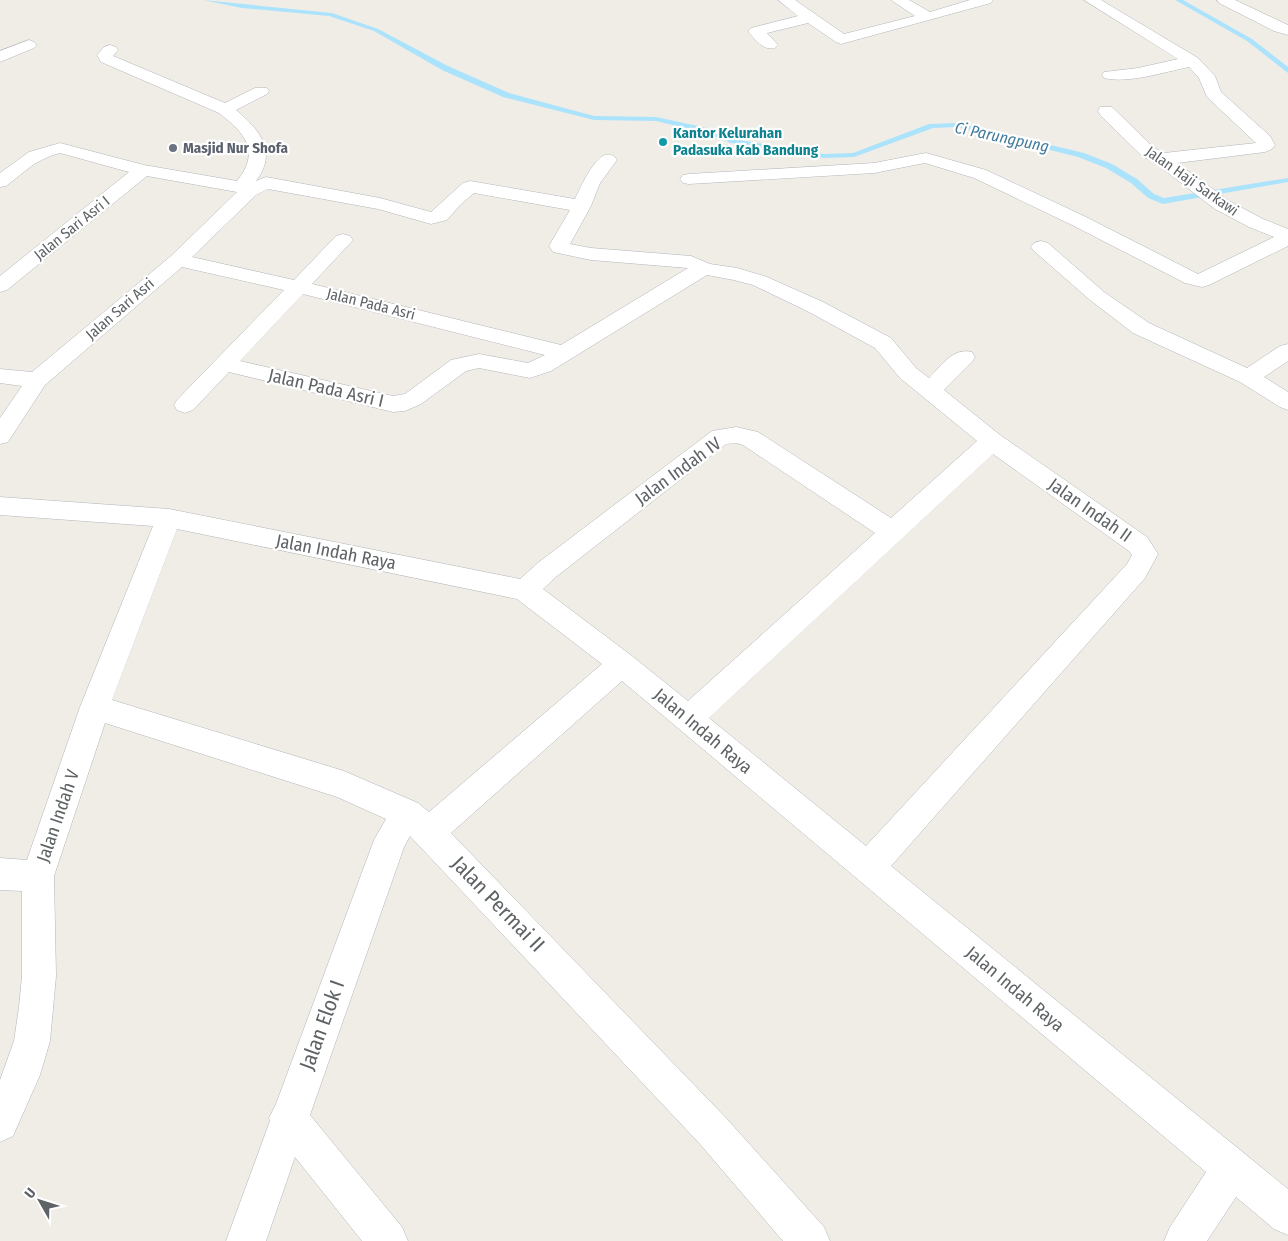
<svg xmlns="http://www.w3.org/2000/svg" width="1288" height="1241" viewBox="0 0 1288 1241" font-family="'Fira Sans Condensed',sans-serif">
<style>
.lines{fill:none;stroke-linecap:round;stroke-linejoin:round}
.stream{fill:#abe3fc;fill-rule:evenodd}
.minor-casing{stroke:#b2b5b8;stroke-width:1}
.minor{fill:#fff;fill-rule:evenodd}
.culture-dot{fill:#0f9aa8;stroke:#fff;stroke-width:2}
.worship-dot{fill:#6b7280;stroke:#fff;stroke-width:2}
.labels{text-anchor:middle;dominant-baseline:central;stroke-width:4.5;stroke-linejoin:round;paint-order:stroke}
.far-culture-label{font-size:15px;font-weight:bold;fill:#0d838f;stroke:#fff;text-anchor:start}
.far-worship-label{font-size:15px;font-weight:bold;fill:#5b616d;stroke:#fff;text-anchor:start}
.far-street-label{font-size:15px;fill:#5e6366;stroke:#fff}
.far-water-label{font-size:16px;font-style:italic;fill:#417a9c;stroke:#fff}
.street-label{font-size:18px;fill:#5e6366;stroke:#fff}
.near-street-label{font-size:21px;fill:#5e6366;stroke:#fff}
</style>
<rect width="100%" height="100%" fill="#f0ede7"/>
<g class="lines">
<path class="stream" d="M203,0L332,13L378,29L448,66L509,93L594,116L656,117L712,129L733,139L824,154L853,153L929,124L958,123L1084,153L1112,164L1137,179L1154,194L1164,198L1288,178V182L1163,204L1148,198L1131,183L1106,168L1078,157L958,127L933,128L854,157L824,158L731,143L706,133L656,121L594,120L503,97L442,70L374,31L329,16L242,8Z
M1175,0H1183L1252,39L1288,67V73L1247,41Z"/>
<g class="minor-casing">
<path id="minor" d="M778,0H795L844,34L915,16L891,0H909L930,12L970,0H993L991,3L841,44L836,42L808,23L767,33L778,45L775,48C764,51 755,40 748,31L751,28L798,16Z
M1084,0H1101L1198,58L1215,76L1221,92L1270,136L1275,145L1272,149L1265,152L1177,163L1229,201L1263,219L1288,229V246L1209,285L1202,287L1185,283L1072,225L974,178L925,163L874,173L689,184L683,183L680,179L683,175L689,174L874,163L926,153L986,170L1086,217L1198,274L1274,237L1249,227L1215,209L1155,163L1142,156L1100,115L1098,111L1100,107H1112L1154,148L1164,153L1256,143L1207,97L1199,78L1189,67C1164,72 1128,84 1104,78L1102,75L1104,72L1138,68L1178,59Z
M1217,0H1235L1288,25V35L1274,31L1219,3Z
M29,40L34,42L37,45L34,48L0,62V51Z
M110,45L116,47L118,50L113,56L225,103L255,88H267L269,91L267,94L236,110C260,130 278,152 256,181L266,177L380,198L431,212L463,183L470,181L575,199C580,188 592,162 603,156C606,154 611,155 614,156L617,160L600,183L591,206L570,244L591,248L691,256L710,264L737,268L767,277L823,302L891,338L916,368L929,378C941,366 953,347 972,352L975,357L972,362L944,390L1000,435L1147,537L1158,554L1145,578L891,866L1288,1189V1235L1274,1229L1236,1197L1207,1241H1164L1170,1227L1206,1172L622,681L451,833L726,1118L824,1227L830,1241H783L700,1144L410,836L404,847L310,1115L402,1227L408,1241H362L295,1157L266,1241H226L270,1121L269,1118L276,1104L374,840L386,819L337,797L105,723L54,876L56,976L50,1041L40,1075L13,1136L0,1142V1080L14,1041L19,1007L22,976V891L0,890V858L27,860L80,707L153,526L0,515V497L169,509L520,579L539,562L712,431L736,427L758,432L891,518L977,441L900,378L875,348L809,312L753,285L734,280L707,275L551,371L530,378L479,368L466,371L421,404L405,411L393,412L229,372L193,410L185,413L177,410L174,405L177,400L284,290L182,267L45,385L8,442L0,444V418L22,386L0,383V369L32,372L171,256L237,192L147,176L7,290L0,292V276L129,172L60,153L50,156L34,164L6,186L0,187V173L29,152L60,143L144,165L237,181C261,151 245,133 219,113L101,62L97,55L104,47ZM268,189L378,209L431,224L447,220L460,205L474,193L570,210L549,246L553,252L591,260L688,268L561,345L312,284L353,240L350,236L343,234L336,236L294,280L192,257L256,195ZM303,294L545,355L528,363L479,354L451,360L405,394L393,396L240,361ZM736,443L743,445L875,533L688,701L632,656L543,589L557,576L726,444ZM993,454L1129,551L1132,555L1127,564L866,846L709,718ZM177,529L517,599L602,664L429,812L418,803L344,771L112,700Z
M1041,241L1048,243L1104,292L1149,323L1247,368L1280,346L1288,344V361L1264,377L1288,392V410L1280,407L1240,382L1133,333L1090,300L1034,251L1031,247L1034,243Z"/>
</g>
<use href="#minor" class="minor"/>
</g>
<circle class="culture-dot" cx="663" cy="142" r="5"/>
<circle class="worship-dot" cx="173" cy="148" r="5"/>
<g class="labels">
<g class="far-culture-label">
<text x="673" y="133">Kantor Kelurahan<tspan x="673" dy="17">Padasuka Kab Bandung</tspan></text>
</g>
<g class="far-worship-label">
<text x="183" y="148">Masjid Nur Shofa</text>
</g>
<g class="far-street-label">
<text transform="translate(1192 181) rotate(35)">Jalan Haji Sarkawi</text>
<text transform="translate(72 228) rotate(-39)">Jalan Sari Asri I</text>
<text transform="translate(371 304) rotate(14)">Jalan Pada Asri</text>
<text transform="translate(120 309) rotate(-41)">Jalan Sari Asri</text>
</g>
<g class="far-water-label">
<text transform="translate(1002 137) rotate(12)">Ci Parungpung</text>
</g>
<g class="street-label">
<text transform="translate(326 388) rotate(13)">Jalan Pada Asri I</text>
<text transform="translate(678 471) rotate(-36)">Jalan Indah IV</text>
<text transform="translate(1090 510) rotate(35)">Jalan Indah II</text>
<text transform="translate(336 552) rotate(11)">Jalan Indah Raya</text>
<text transform="translate(703 731) rotate(40)">Jalan Indah Raya</text>
<text transform="translate(58 816) rotate(-71)">Jalan Indah V</text>
<text transform="translate(1015 989) rotate(40)">Jalan Indah Raya</text>
</g>
<g class="near-street-label">
<text transform="translate(498 904) rotate(46)">Jalan Permai II</text>
<text transform="translate(322 1025) rotate(-70)">Jalan Elok I</text>
</g>
</g>
<g transform="translate(40 1201) rotate(309)" stroke="#ffffff" stroke-width="4" paint-order="stroke">
<path d="M0-4L9 19L0 12L-9 19Z" fill="#5e6366"/>
<text y="-8" font-size="14" font-weight="bold" text-anchor="middle" fill="#5e6366">U</text>
</g>
</svg>
